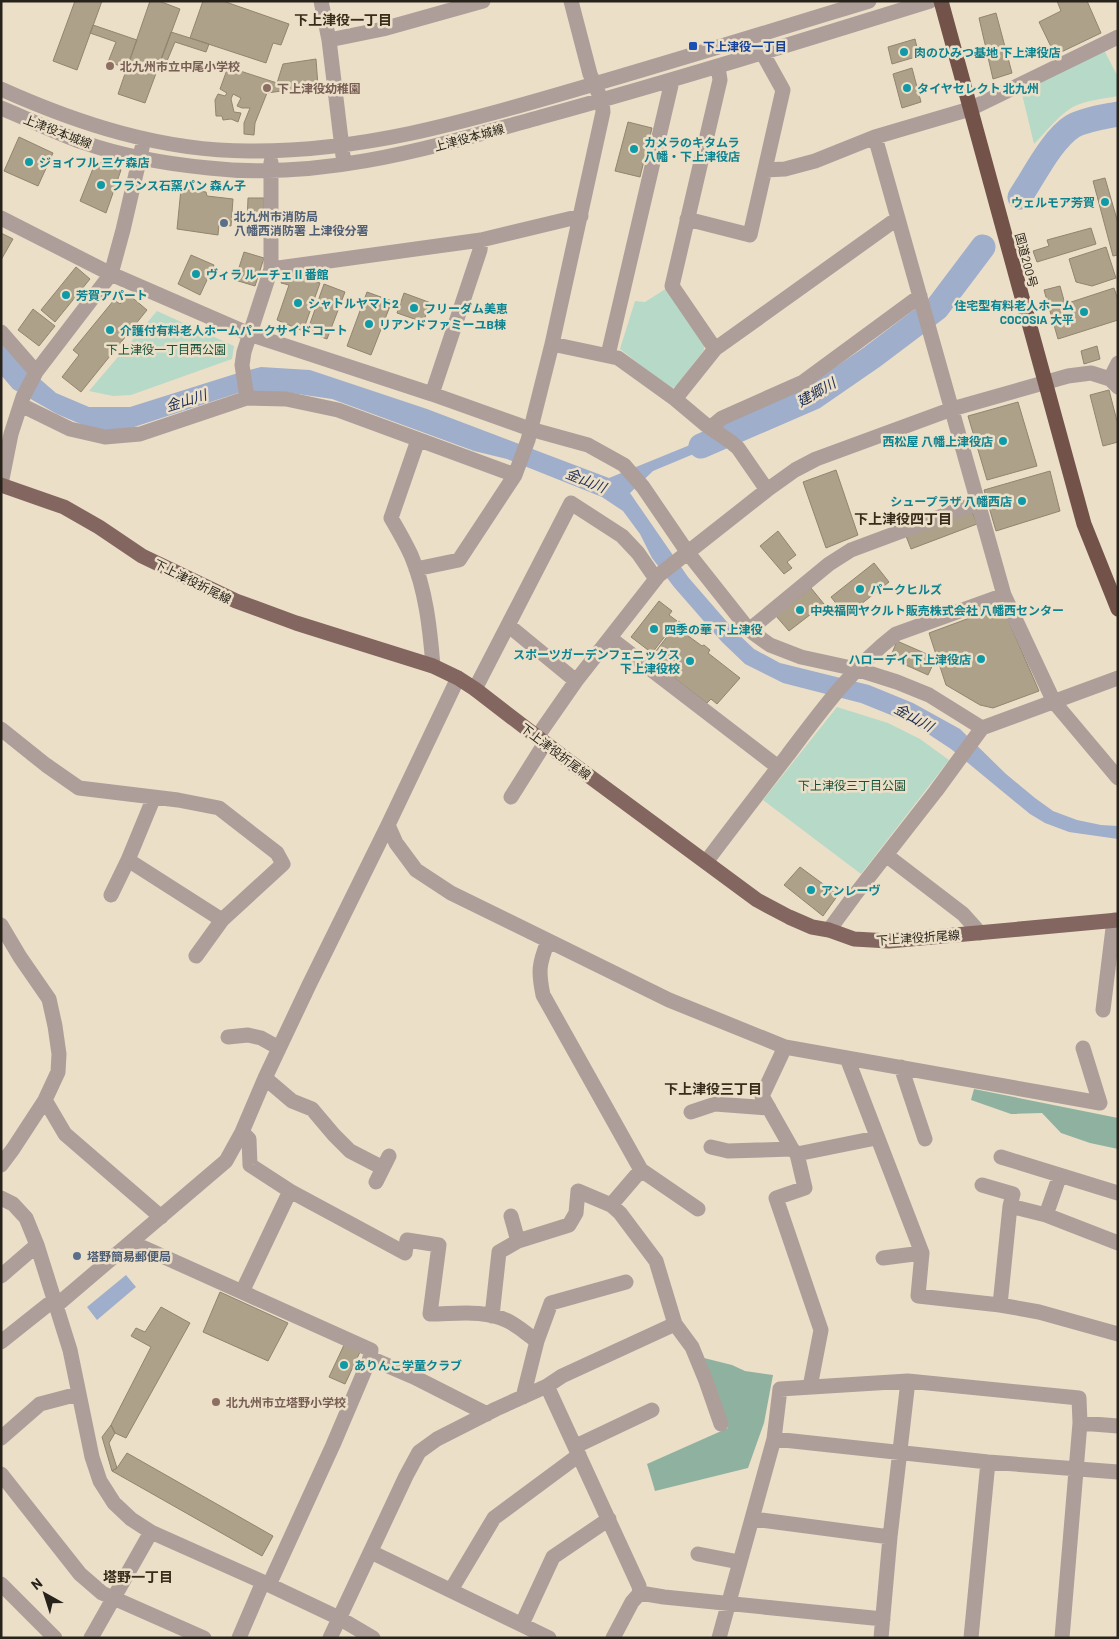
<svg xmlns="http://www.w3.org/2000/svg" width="1119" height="1639" viewBox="0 0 1119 1639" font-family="Barlow,'Noto Sans JP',sans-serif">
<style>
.green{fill:#b7d9c7}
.forest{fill:#8fb2a0}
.water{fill:#9faecb}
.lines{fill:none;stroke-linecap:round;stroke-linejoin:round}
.river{stroke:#9faecb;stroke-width:25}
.building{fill:#ada18a;stroke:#91856f}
.minor{stroke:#ae9e9a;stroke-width:15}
.major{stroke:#83665f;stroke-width:15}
.highway{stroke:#73524a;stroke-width:15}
.transit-dot{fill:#1a4fb4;stroke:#ecdfc8;stroke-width:2}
.culture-dot{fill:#0f9aa8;stroke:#ecdfc8;stroke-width:2}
.education-dot{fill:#8d6e63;stroke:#ecdfc8;stroke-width:2}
.service-dot{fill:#5c6f8a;stroke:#ecdfc8;stroke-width:2}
.labels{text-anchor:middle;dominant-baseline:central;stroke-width:5;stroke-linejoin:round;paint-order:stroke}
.transit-label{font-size:12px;font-weight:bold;fill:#164399;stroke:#ecdfc8;text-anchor:start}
.culture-label{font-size:12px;font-weight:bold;fill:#0d838f;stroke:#ecdfc8;text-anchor:start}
.education-label{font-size:12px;font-weight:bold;fill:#785e54;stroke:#ecdfc8;text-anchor:start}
.street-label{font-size:12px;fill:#28231a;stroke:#ecdfc8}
.service-label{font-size:12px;font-weight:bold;fill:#4e5e75;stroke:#ecdfc8;text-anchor:start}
.park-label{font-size:12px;fill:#14533a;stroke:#ecdfc8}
.neighbourhood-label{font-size:14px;font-weight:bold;fill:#372d1a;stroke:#ecdfc8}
.water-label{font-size:14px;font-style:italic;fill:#1c2d54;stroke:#ecdfc8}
</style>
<rect width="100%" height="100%" fill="#ecdfc8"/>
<path class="green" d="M1104,50L1118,77V96C1103,99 1085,100 1071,108C1057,117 1046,132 1034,144L1021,90Z
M667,288L704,342V350L676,386L671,389L620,349L635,301L645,302Z
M157,311L234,346L232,359L131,395L113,396L89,391Z
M837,707L888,723L920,739L949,760L861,874L763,800Z"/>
<path class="forest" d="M974,1089L1118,1118V1149L1090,1143L1061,1133L1042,1113L1011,1114L971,1100Z
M704,1358L732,1365L745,1371L773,1375L764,1423L748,1468L655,1491L647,1464L728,1428Z"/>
<path class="water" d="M1,340L26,367L56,393L89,407H130L238,373L261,367L310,370L427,409L609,478L712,436L720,443L653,471L630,493L688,577L734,630L754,649L780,663L869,685L913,703L960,729L1006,774L1035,798L1053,811L1077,820L1101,825L1118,826V839L1069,832L1045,823L1030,814L951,749L913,724L861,703L783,683L745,664L722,642L674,587L652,558L640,534L623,511L602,497L507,459L474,451L332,399L284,392H241L134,427L110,433L90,428L57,414L13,389L1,375Z
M126,1275L136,1287L97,1320L87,1307Z"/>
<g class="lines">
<path class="river" d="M1020,197C1034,176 1052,139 1073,126C1086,119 1103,117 1118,114
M701,446L814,397L872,357L937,308L983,247"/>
</g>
<path class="building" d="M75,1H102L77,70L53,61Z
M150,1H159L180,9L145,103L118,94Z
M203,1H223L289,24L281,45L273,43L266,63L190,38Z
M1057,1H1087L1101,33L1055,55L1039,22L1061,11Z
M996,13L1012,73L993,79L979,18Z
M93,25L137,40L127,68L108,62L116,42L90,33Z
M171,32L209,44L206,52L175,42L167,61L161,59Z
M915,39L919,56L892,64L888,47Z
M316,59L318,86L267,93L255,123L254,135L244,134V123L250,108H242L237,106L241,98L233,94L231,99L234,112L241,113L238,122L231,119L223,120L222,116H216L215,100L218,94L225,96L227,93L220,89L228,67L277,83L283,64Z
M912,68L921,102L902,108L893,74Z
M628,122L652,128L640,177L615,171Z
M19,137L53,153L38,186L4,171Z
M96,161L121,170L106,213L80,201Z
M1105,178L1118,223V255L1113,256L1093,181Z
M181,189L206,192L207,196L233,199L231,226L219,224L218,235L177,229Z
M248,198H264V223L247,224Z
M1091,228L1096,244L1037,262L1033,251L1049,246L1047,240Z
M1,233L13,239L1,260Z
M1106,247L1116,278L1092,286L1076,282L1069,259Z
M244,252L264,258L255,286L235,280Z
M191,255L214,265L200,295L178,284Z
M76,267L90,279L55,322L41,310Z
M294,273L320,283L303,331L277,320L289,285L281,283L283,278L292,280Z
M324,284L345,292L327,339L307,332Z
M1060,286L1065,304L1114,288L1118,300V320L1058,339L1044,290Z
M367,292L392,301L371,355L347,346Z
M404,293L431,303L423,322L397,313Z
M128,294L147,310L81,392L62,377L79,355L73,350L114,300L120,304Z
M33,309L55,326L39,346L18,330Z
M1097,346L1100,359L1084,364L1081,351Z
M1109,390L1118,425V442L1103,446L1090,395Z
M1018,402L1037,466L987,480L968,416Z
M836,470L858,535L826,548L803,482Z
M1050,471L1060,511L996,531L984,490Z
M972,511L977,524L911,549L906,536Z
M778,531L796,555L787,562L792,568L784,574L760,546Z
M874,563L889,582L846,616L831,597Z
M811,588L824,604L789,631L776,616Z
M659,601L672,611L669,615L677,621L652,653L631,637Z
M1002,606L1039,691L993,708L980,705L946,685L929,633Z
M679,621L691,630L687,635L702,646L704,645L710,650L708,653L740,678L717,704L711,699L707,703L665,671L668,667L653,655Z
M897,641L936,658L928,675L890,658Z
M800,867L838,895L823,916L784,885Z
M220,1292L288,1323L268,1361L203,1332Z
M161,1307L190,1323L126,1438L115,1433L111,1425L151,1347L131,1336L136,1328L145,1332Z
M344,1345L360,1352L345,1384L329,1377Z
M111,1425L115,1433L109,1443L117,1468L112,1471L102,1437Z
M127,1453L273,1536L262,1556L112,1471L117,1468Z"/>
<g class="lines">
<path class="minor" d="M321,1L329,40L343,156
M329,40L383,29L483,1
M1,89C79,124 162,151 249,151C360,152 461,123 567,92C668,63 768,32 869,1
M1,108C28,119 54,132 82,142C122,156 167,164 209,168C323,181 433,147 541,117C672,81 801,41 930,1
M875,137L1004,595L1054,702L1118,778
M765,170L785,169L815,161L875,137L970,109L1118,37
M1,218L111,274L249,334L432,394L530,429L588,445L624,465L643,487L688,553L749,630L770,645L801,657L856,669L897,682L929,695L982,728L1118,678
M687,219L750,235L783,90L763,54
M271,269L481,240L581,216
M1,332L36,372
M552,344L618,358L675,399L706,425L731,442L738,448L767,490
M715,349L672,286L720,80L718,67
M608,355L672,81
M1110,379L1118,363
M432,394L480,250L481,240
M247,398L242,365L244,352L271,269V162
M675,399L715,349L898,218
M21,405L70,429L105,437L140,434L247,398L286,399L338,410L515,475
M710,428L722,418L803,382L920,296
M418,440L391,518C398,530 405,542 411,555C426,590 430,629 433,666
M1,484L11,434L23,397L36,372L111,274L123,230L142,148
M416,569L459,560L515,475L528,440L552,344L603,112L602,101L590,74L571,1
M508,625L576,681
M749,630L829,564L851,550L977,503
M610,638L778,767
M475,689L571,503L622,536L638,553L656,579
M1,729L46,765L79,788L178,800L219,808L277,853L283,864L222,920L128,860L154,797
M537,737L576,681L659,575L767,490L795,470L816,459L952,409L1068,376L1091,373L1110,379L1118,387
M511,797L545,743
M388,825L396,843L416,870L451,893L669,1000L785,1047L1100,1103L1083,1048
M886,855L963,914L980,933
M706,862C733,826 760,791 787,756C821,711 851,669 896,634L1004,595
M111,895L128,860
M1,925L20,957L49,999L55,1026L59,1054L58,1072L45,1100L13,1149L1,1165
M829,930L854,896L936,791L982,728
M548,941C539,964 538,971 543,995L641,1170
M196,956L222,920
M1103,1010L1114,920
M228,1037L248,1035L261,1038L279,1048
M785,1047L762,1096L792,1149L797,1154L805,1188L776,1198L821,1330L810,1387
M847,1058L922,1253L918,1296L1000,1305L1039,1312L1118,1334
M901,1067L925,1139
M265,1078L292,1101L312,1109L334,1135L350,1151L383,1168
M45,1100L65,1134L161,1217
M691,1112L715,1104L769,1108
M242,1132L249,1139L250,1165L290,1191L405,1253L407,1240L439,1245L430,1314C456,1314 484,1309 508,1321C518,1326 528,1335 537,1341
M711,1147L728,1151L792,1149
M797,1154L876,1138
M1001,1157L1118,1193
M376,1182L389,1156
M982,1185L1013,1194L1010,1206
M1,1198L13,1204L26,1218L37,1245L70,1350L92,1457L100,1481L114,1503L131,1519L151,1532L263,1582L339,1618L373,1638
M611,1205L641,1170L698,1209
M1046,1215L1060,1175
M511,1216L518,1241L569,1225L576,1213L578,1191L611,1205L620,1213L656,1261L675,1324L692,1347L706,1381L721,1424
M131,1242L371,1350L370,1358
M883,1258L922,1253
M1,1276L37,1245
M242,1292L290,1191
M57,1305L226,1161L242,1132L265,1078L309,985L388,825L458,678
M1000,1305L1010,1206L1046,1215L1118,1243
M492,1316L499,1252L518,1241
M1,1342L55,1299
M547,1386L639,1586L640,1593L632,1602L613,1638
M523,1397L537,1341L551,1303L626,1282
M1080,1423L1118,1426
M1,1438L40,1404L78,1394
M774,1439L988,1462L1118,1472
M576,1446L652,1410
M1,1474L80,1574L102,1593L204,1638
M753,1519L890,1537
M371,1552L549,1638
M698,1554L739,1562
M1,1584L55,1638
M269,1585L333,1445L370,1358L414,1377L487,1414
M451,1590L494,1518L579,1455
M640,1593L664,1597L883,1619
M522,1624L553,1557L609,1519
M91,1638L151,1532
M239,1638L263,1582
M330,1638L406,1476L419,1452L437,1439L496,1409L547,1386L562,1376L675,1324
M719,1638L774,1439L780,1389L908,1381L1079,1398L1080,1423L1062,1638
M881,1638L890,1537L908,1381
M971,1638L988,1462"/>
<path class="major" d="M1,485L64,507L99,527L142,556L236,601L296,623L433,666L458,678L475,689L566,759L757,900L789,917L812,927L829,930L854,939L889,941L1118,920"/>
<path class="highway" d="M941,1L1084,524L1118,609"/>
</g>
<rect class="transit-dot" x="688" y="41" width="10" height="10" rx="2.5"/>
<g class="culture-dot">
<circle cx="904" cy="52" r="5"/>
<circle cx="907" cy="88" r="5"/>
<circle cx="634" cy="149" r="5"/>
<circle cx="29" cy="162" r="5"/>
<circle cx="101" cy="185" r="5"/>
<circle cx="1105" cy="202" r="5"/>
<circle cx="196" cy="274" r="5"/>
<circle cx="66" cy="295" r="5"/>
<circle cx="298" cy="303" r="5"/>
<circle cx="414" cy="308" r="5"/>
<circle cx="1084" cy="312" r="5"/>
<circle cx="369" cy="324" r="5"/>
<circle cx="110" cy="330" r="5"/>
<circle cx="1003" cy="441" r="5"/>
<circle cx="1022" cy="501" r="5"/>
<circle cx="860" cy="589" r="5"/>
<circle cx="800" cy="610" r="5"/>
<circle cx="654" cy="629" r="5"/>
<circle cx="981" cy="659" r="5"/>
<circle cx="690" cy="661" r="5"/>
<circle cx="811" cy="890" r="5"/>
<circle cx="344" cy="1365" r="5"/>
</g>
<g class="education-dot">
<circle cx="110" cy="66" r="5"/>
<circle cx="267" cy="88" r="5"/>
<circle cx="216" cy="1402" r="5"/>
</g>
<g class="service-dot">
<circle cx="224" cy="223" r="5"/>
<circle cx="77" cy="1256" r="5"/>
</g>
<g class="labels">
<g class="transit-label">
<text x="703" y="46">下上津役一丁目</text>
</g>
<g class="culture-label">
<text x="914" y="52">肉のひみつ基地 下上津役店</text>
<text x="917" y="88">タイヤセレクト 北九州</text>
<text x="644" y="142">カメラのキタムラ<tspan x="644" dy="14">八幡・下上津役店</tspan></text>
<text x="39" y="162">ジョイフル 三ケ森店</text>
<text x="111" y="185">フランス石窯パン 森ん子</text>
<text x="1095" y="202" text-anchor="end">ウェルモア芳賀</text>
<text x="206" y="274">ヴィラ ルーチェⅡ番館</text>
<text x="76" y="295">芳賀アパート</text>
<text x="308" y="303">シャトルヤマト2</text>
<text x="1074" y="305" text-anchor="end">住宅型有料老人ホーム<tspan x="1074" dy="14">COCOSIA 大平</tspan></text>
<text x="424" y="308">フリーダム美恵</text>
<text x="379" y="324">リアンドファミーユB棟</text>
<text x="120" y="330">介護付有料老人ホームパークサイドコート</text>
<text x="993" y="441" text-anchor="end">西松屋 八幡上津役店</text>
<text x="1012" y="501" text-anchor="end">シュープラザ 八幡西店</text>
<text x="870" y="589">パークヒルズ</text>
<text x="810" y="610">中央福岡ヤクルト販売株式会社 八幡西センター</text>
<text x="664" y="629">四季の華 下上津役</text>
<text x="680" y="654" text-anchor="end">スポーツガーデンフェニックス<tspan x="680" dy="14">下上津役校</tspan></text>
<text x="971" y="659" text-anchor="end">ハローデイ 下上津役店</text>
<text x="821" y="890">アンレーヴ</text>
<text x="354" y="1365">ありんこ学童クラブ</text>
</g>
<g class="education-label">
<text x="120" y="66">北九州市立中尾小学校</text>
<text x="277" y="88">下上津役幼稚園</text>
<text x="226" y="1402">北九州市立塔野小学校</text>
</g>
<g class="street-label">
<text transform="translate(58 131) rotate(21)">上津役本城線</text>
<text transform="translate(469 137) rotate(-15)">上津役本城線</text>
<text transform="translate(1027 260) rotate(75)">国道200号</text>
<text transform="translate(193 581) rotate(26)">下上津役折尾線</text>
<text transform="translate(556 751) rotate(37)">下上津役折尾線</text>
<text transform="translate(918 937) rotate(-4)">下上津役折尾線</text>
</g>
<g class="service-label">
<text x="234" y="216">北九州市消防局<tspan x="234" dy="14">八幡西消防署 上津役分署</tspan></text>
<text x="87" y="1256">塔野簡易郵便局</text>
</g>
<g class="park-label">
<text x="166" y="349">下上津役一丁目西公園</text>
<text x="852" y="785">下上津役三丁目公園</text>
</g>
<g class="neighbourhood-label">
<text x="343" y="19">下上津役一丁目</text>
<text x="903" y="518">下上津役四丁目</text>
<text x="713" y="1088">下上津役三丁目</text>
<text x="138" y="1576">塔野一丁目</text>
</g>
<g class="water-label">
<text transform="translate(816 392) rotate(-30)">建郷川</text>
<text transform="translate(186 400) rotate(-17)">金山川</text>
<text transform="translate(586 480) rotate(22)">金山川</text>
<text transform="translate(914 717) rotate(29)">金山川</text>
</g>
</g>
<rect width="1119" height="1639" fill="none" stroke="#28231a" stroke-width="5"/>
<g transform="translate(45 1594) rotate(321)" stroke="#ecdfc8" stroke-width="4" paint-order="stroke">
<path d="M0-4L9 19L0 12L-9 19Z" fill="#28231a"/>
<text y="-8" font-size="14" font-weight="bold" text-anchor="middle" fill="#28231a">N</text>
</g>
</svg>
